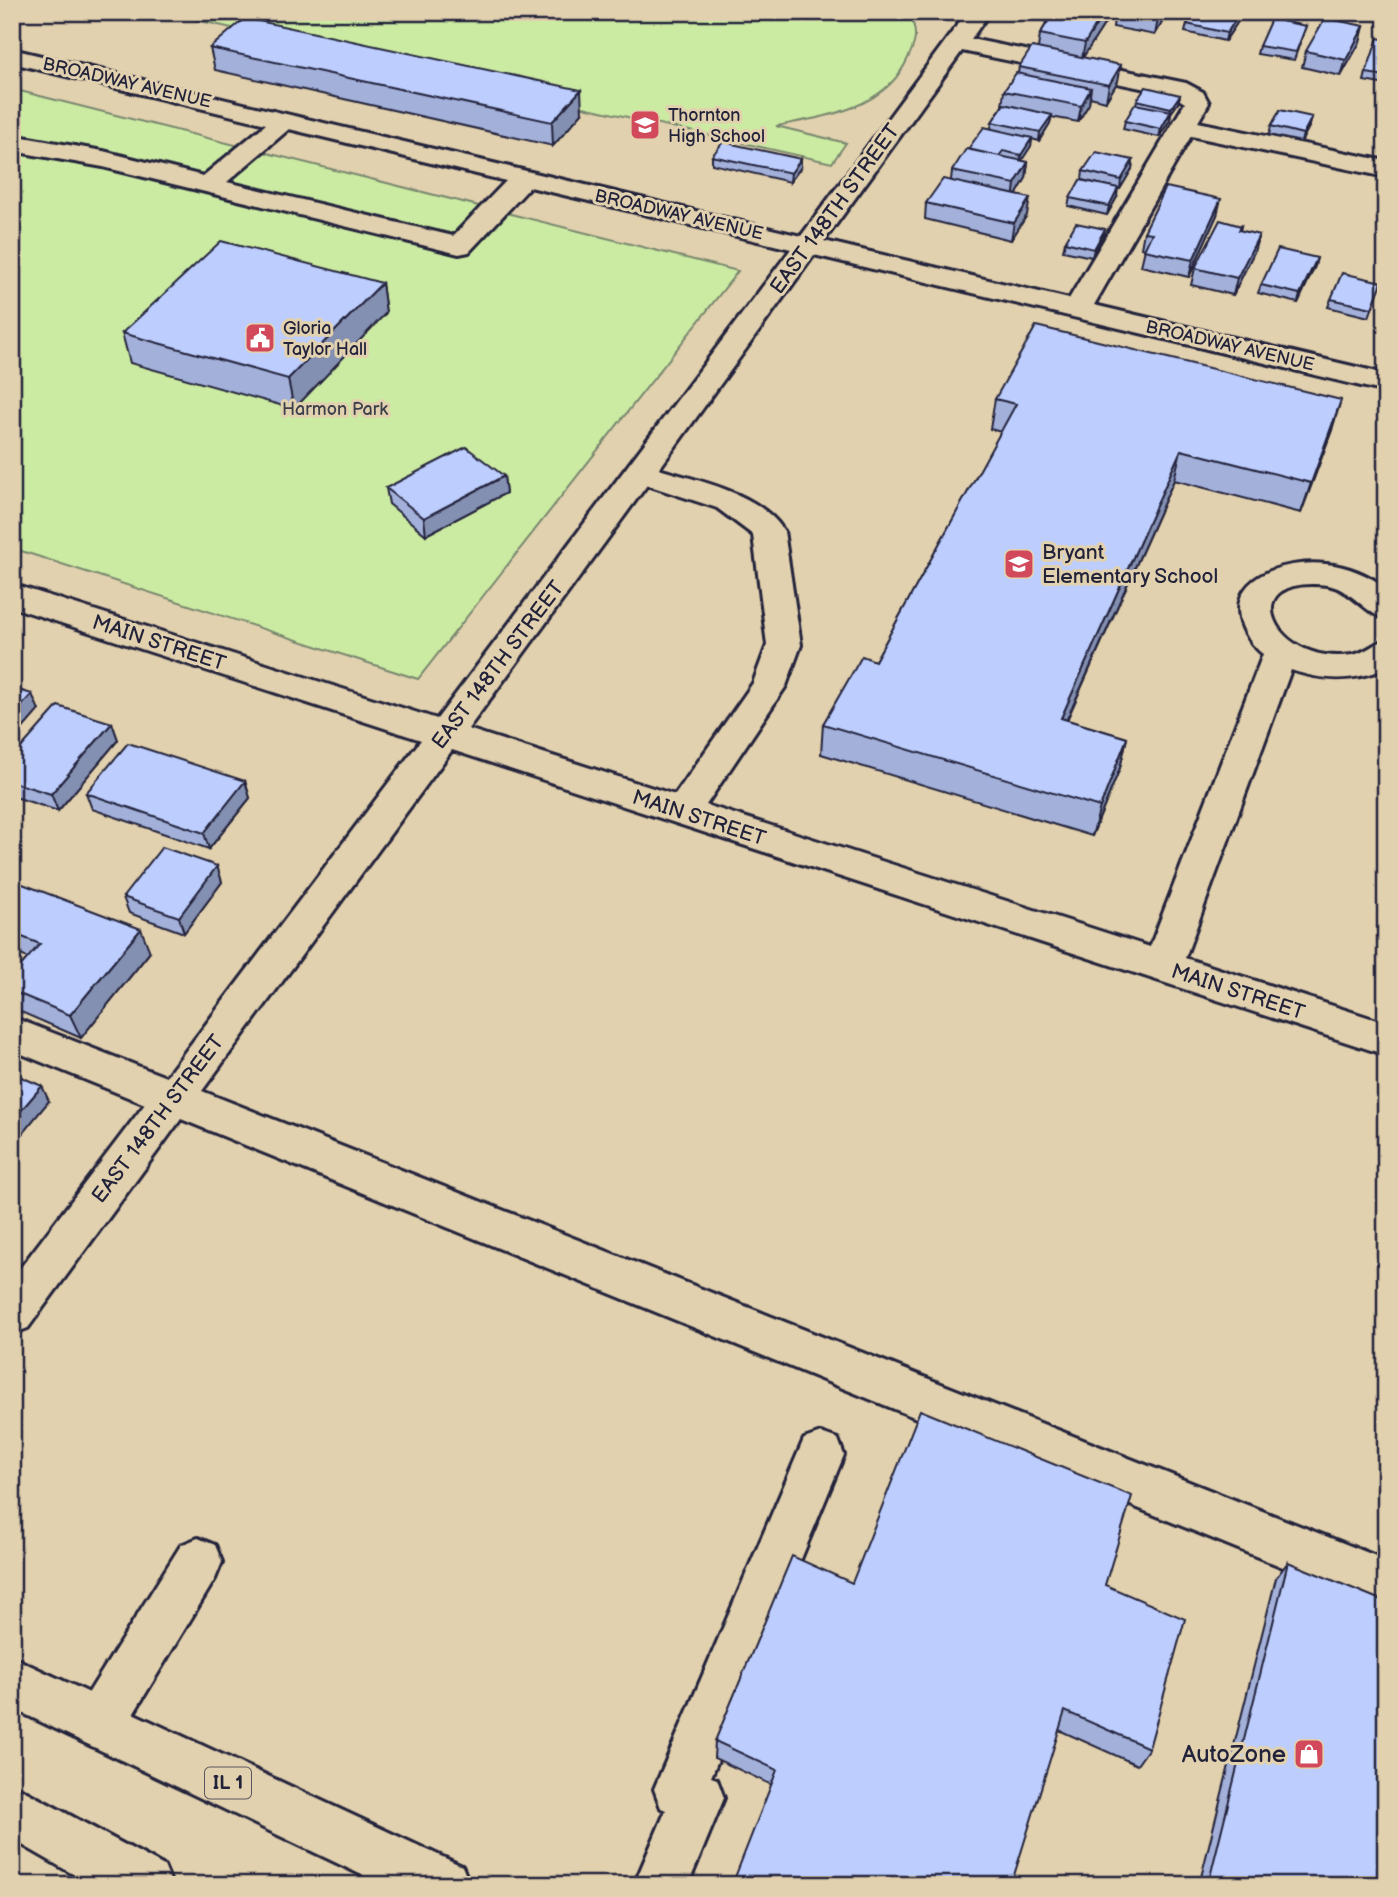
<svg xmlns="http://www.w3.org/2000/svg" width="1398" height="1897" viewBox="0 0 1398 1897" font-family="'Balsamiq Sans',sans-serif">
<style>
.green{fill:#cceba2;stroke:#77866e;stroke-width:2}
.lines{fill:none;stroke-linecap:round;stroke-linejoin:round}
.minor-casing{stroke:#22223b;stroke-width:6}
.major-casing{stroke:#22223b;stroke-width:6}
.minor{fill:#e2d1ae;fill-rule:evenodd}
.major{fill:#e2d1ae;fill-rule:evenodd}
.wall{fill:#a3b1da;stroke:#22223b;stroke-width:2}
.shaded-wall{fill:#8490b2;stroke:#22223b;stroke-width:2}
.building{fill:#bdcefe;stroke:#22223b;stroke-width:2}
.labels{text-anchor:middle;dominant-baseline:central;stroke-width:6;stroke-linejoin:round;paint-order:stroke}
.far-street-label{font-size:18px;fill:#22223b;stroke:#e2d1ae}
.far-poi-label{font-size:18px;fill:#22223b;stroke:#e2d1ae;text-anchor:start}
.far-park-label{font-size:18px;fill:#3c404a;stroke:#e2d1ae}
.shield{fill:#e2d1ae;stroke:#5c565e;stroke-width:2}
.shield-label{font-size:19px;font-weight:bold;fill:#22223b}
.street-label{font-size:21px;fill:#22223b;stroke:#e2d1ae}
.poi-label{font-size:21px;fill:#22223b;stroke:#e2d1ae;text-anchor:start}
.near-poi-label{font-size:24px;fill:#22223b;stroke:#e2d1ae;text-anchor:end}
</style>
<rect width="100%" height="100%" fill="#e2d1ae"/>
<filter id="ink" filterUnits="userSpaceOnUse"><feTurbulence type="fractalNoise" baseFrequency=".0143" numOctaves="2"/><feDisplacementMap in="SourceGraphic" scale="14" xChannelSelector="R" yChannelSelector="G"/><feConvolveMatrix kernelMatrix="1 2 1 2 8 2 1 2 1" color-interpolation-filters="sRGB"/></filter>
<g filter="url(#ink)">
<path class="green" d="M161,12H909C919,35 916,43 905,64C881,110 822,117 776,126L846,143L832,163Z
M12,89L738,271L418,679L12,548Z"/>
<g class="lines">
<g class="minor-casing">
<path id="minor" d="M967,12H990L971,39L1186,83L1203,92L1209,103L1198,122L1386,161V177L1191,136L1094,305L1386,374V392L814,255L659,469C699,481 760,493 784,531L801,645L786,686L706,805L1150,947L1263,654C1253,647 1242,630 1240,618C1231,573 1291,560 1326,564C1347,566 1369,575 1386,588V619C1364,613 1352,589 1327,585C1232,573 1273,667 1352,655C1365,653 1374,643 1386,640V668C1354,682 1323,681 1291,670L1185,958L1386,1023V1055L452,750L202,1091L1386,1560V1609L181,1119L28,1328L12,1334V1279L145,1104L12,1050V1017L166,1077L421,740L12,607V584L437,719L791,249L530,187L469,252L459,254L103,167L12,151V135L103,151L203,176L266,124L12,63V49L801,236ZM962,51L1170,94L1185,103L1069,299L824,241ZM289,129L506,181L453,236L227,182ZM647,485L717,508L753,535L767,645L753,683L675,795L468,729Z
M821,1433L838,1439L844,1455L711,1777L717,1779L724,1798L688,1885H634L666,1810L661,1808L654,1789L804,1439Z
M198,1538L215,1545L222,1562L215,1579L117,1741L99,1749L81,1741L73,1723L81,1705L181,1545Z"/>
</g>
<g class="major-casing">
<path id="major" d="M12,1657L462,1866L470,1885H383L12,1708Z
M12,1784L164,1866L172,1885H92L12,1839Z"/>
</g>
<use href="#minor" class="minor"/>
<use href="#major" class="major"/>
</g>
<path class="wall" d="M1051,12H1112L1083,57L1118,81L1106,101L1090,97L1089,104L1078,122L1051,117L1050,123L1039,141L1032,139L1031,146L1021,161L1028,162L1026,178L1016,195L1027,215L1011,240L925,219L926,203L951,180L952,171L991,128L992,122L1002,106L1004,91L1018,73L1019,67L1038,48L1040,34L1045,26L1046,20Z
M1115,12H1168L1155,35L1113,27Z
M1239,20L1225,41L1185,32L1187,24Z
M1306,26L1294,60L1257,54L1259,46Z
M1364,26L1360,42L1341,76L1302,67L1306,51Z
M1386,40V85L1364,81L1366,73Z
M210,48L582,113L553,146L215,70Z
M1180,95L1178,103L1171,113L1170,120L1159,137L1123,129L1125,121L1136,104L1137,100Z
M1312,117L1310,125L1301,142L1269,135L1271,126Z
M712,156L801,167L790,182L712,164Z
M1133,160L1132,169L1120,189L1082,180L1083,171Z
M1117,197L1107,215L1068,206L1070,198Z
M1217,215L1189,277L1141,266L1145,249L1141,248L1144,232Z
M1241,226L1240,231L1254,252L1233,295L1191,285L1195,268Z
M1103,237L1092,257L1063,251L1065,242Z
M1315,266L1298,303L1258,293L1261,285Z
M1382,282L1369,317L1328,307L1331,299Z
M382,283L386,313L294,409L130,363L122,333Z
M995,399L1332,430L1301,513L1174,480L1067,720L1127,738L1120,768L1092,836L821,754L823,724L875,661L1001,432L990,429Z
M504,476L506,493L426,535L389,504L386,488Z
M112,723L118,740L58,811L12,796V758Z
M245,781L250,798L209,849L92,809L86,793Z
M217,866L222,882L184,933L129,913L123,897Z
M12,880L150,952L81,1038L14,1009L12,1007V976L28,958L14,952L12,955Z
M1288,1562L1386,1885H1199L1276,1578Z
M852,1583L1105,1585L1149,1748L1137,1765L1059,1730L772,1785L714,1758L715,1741Z"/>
<path class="shaded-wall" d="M1104,12H1112L1082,59L1085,43Z
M1162,12H1168L1155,35L1158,19Z
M1240,12L1239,20L1225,41L1227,33Z
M1364,26L1360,42L1341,76L1346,60Z
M1121,65L1118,81L1106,101L1109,85Z
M1091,88L1089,104L1078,122L1081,106Z
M581,90L582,113L553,146L552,122Z
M1180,95L1178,103L1171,113L1170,120L1159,137L1161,129L1170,114L1171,108Z
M1052,115L1050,123L1039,141L1040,132Z
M1312,117L1310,125L1301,142L1303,134Z
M1032,138L1031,146L1020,163L1021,155Z
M801,159V167L790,182L791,173Z
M1133,160L1132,169L1120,189L1121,180Z
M1028,162L1026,178L1013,201L1015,184Z
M1118,188L1117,197L1107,215L1109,206Z
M1030,198L1027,215L1011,240L1014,223Z
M1221,199L1217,215L1189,277L1193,260Z
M1105,229L1103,237L1092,257L1094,249Z
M1259,235L1254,252L1233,295L1237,278Z
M1317,258L1315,266L1298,303L1300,294Z
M382,283L386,313L294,409L288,379Z
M1341,400L1332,430L1301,513L1311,483Z
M1181,450L1174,480L1054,748L1061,718Z
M504,476L506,493L426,535L424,518Z
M32,694L39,710L12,741V716Z
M112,723L118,740L58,811L51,794Z
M1127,738L1120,768L1092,836L1100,807Z
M245,781L250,798L209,849L204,833Z
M217,866L222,882L184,933L179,917Z
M141,929L150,952L81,1038L70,1015Z
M42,1086L49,1101L12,1146V1121Z"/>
<path class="building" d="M1051,12H1104L1085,43L1040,34L1049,20H1046Z
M1121,12H1162L1158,19Z
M1195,12H1240L1227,33L1187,24Z
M245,18L581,90L552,122L210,48Z
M1325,18L1364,26L1346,60L1306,51Z
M1271,19L1306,26L1296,52L1259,46Z
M1378,38L1386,40V76L1366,73Z
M1032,47L1121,65L1109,85L1019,67Z
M1016,73L1091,88L1081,106L1004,91Z
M1146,87L1180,95L1171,108L1137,100Z
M1004,104L1052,115L1040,132L992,122Z
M1135,104L1171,111L1161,129L1125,121Z
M1280,110L1312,117L1303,134L1271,126Z
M984,127L1032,138L1021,155L1003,151L999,156L968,149Z
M723,142L801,159L791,173L712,156Z
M966,149L1028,162L1015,184L952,171Z
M1096,152L1133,160L1121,180L1083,171Z
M943,179L1030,198L1014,223L926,203Z
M1080,180L1118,188L1109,206L1070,198Z
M1166,187L1221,199L1193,260L1144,250L1152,233L1144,232Z
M1220,220L1241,226L1239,230L1259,235L1237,278L1195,268Z
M1076,223L1105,229L1094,249L1065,242Z
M221,241L382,283L288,379L122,333Z
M1278,249L1317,258L1300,294L1261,285Z
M1342,273L1382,282L1372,308L1331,299Z
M1036,326L1341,400L1311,483L1181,450L1061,718L1127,738L1100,807L823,724L862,656L875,661L1016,404L995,399Z
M466,447L504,476L424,518L386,488Z
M12,688L32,694L12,716Z
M58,706L112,723L51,794L12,782V758Z
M128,743L245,781L204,833L86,793Z
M162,847L217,866L179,917L123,897Z
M12,880L141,929L70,1015L12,991V976L40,944L12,933Z
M12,1073L42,1086L12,1121Z
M920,1410L1132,1496L1105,1585L1185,1619L1149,1748L1065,1711L1011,1885H732L777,1770L715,1741L792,1556L852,1583Z
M1288,1562L1386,1602V1885H1208Z"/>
</g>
<defs>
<g id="school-square" transform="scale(1.575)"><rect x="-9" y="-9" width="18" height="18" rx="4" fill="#d1495b" stroke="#e2d1ae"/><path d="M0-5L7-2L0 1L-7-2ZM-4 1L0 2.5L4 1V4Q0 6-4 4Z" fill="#fff"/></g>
<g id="civic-square" transform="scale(1.575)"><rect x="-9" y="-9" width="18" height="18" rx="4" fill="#d1495b" stroke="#e2d1ae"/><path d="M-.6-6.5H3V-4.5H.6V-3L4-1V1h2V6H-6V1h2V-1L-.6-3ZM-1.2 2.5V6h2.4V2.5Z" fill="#fff"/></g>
<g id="shop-square" transform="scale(1.575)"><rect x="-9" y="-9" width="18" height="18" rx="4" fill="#d1495b" stroke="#e2d1ae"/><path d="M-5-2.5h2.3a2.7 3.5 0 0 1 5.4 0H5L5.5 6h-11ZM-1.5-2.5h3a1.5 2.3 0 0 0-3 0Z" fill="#fff"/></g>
</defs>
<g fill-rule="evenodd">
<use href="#school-square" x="645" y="125"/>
<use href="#civic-square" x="260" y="338"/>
<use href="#school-square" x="1019" y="564"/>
<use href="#shop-square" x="1309" y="1754"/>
</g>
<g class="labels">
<g class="far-street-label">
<text transform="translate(127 83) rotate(13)">BROADWAY AVENUE</text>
<text transform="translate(679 215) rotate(13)">BROADWAY AVENUE</text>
<text transform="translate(1230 346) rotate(13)">BROADWAY AVENUE</text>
</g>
<g class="far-poi-label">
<text x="668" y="115">Thornton<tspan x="668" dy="21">High School</tspan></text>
<text x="283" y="328">Gloria<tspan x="283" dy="21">Taylor Hall</tspan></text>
</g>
<g class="far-park-label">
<text x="335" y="409">Harmon Park</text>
</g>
<rect class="shield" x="205" y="1767.5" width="46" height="31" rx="5"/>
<g class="shield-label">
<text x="228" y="1783">IL 1</text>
</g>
<g class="street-label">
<text transform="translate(835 209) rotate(-54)">EAST 148TH STREET</text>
<text transform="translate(159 643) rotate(18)">MAIN STREET</text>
<text transform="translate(498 665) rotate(-53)">EAST 148TH STREET</text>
<text transform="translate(699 818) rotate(18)">MAIN STREET</text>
<text transform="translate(1238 992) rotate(18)">MAIN STREET</text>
<text transform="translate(158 1119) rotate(-53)">EAST 148TH STREET</text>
</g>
<g class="poi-label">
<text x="1042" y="552">Bryant<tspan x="1042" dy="24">Elementary School</tspan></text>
</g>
<g class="near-poi-label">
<text x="1286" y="1754">AutoZone</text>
</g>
</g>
<rect width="1398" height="1897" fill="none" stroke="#e2d1ae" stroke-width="42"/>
<rect x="21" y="21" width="1356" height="1855" fill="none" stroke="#22223b" stroke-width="2.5" filter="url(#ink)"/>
</svg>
